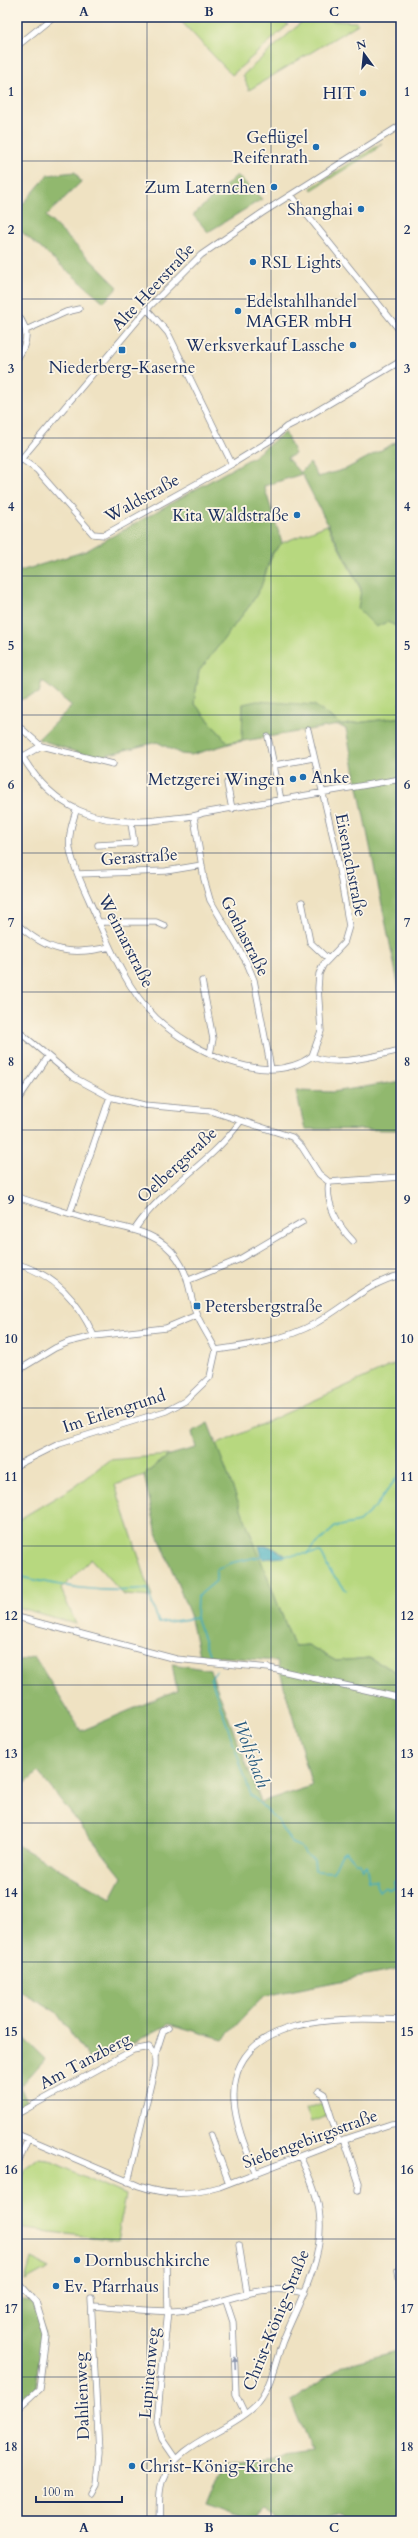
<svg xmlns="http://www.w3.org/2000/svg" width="418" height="2538" font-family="Cardo,serif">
	<rect width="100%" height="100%" fill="#fcf5e5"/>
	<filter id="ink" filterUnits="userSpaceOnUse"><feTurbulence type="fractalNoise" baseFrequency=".025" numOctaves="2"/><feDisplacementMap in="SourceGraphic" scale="8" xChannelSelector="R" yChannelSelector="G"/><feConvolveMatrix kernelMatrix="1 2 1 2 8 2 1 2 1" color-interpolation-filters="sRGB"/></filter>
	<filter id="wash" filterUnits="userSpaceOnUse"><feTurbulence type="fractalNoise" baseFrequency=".012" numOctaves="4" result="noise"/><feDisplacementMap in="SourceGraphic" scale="16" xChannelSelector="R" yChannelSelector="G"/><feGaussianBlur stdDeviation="0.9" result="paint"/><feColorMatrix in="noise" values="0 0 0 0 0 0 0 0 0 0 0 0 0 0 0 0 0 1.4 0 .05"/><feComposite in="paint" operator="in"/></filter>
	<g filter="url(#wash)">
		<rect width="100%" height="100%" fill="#efe2c2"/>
		<path fill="#b7d87f" stroke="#69846e" d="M177,17H281L288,25L232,75Z
			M305,19L356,22L358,24L249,90L243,75Z
			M382,143L374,151L312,190L311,188Z
			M327,525L361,590L359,609L401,628V717L342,725L314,705L243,704V740L228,743L194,703L199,671L251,604L261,586L273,553L282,543Z
			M401,1361V1674L369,1658L336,1661L308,1645L294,1646L216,1445Z
			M169,1455L144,1475L115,1485L152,1597L124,1595L91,1559L61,1589L76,1624L17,1607L18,1520L75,1486L109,1460Z
			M322,2103L327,2116L311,2122L306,2109Z
			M37,2159L48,2160L126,2195L117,2240L17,2228L24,2208L17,2205L25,2168Z
			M31,2259L49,2268L25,2281Z"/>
		<path fill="#91b86e" stroke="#567466" d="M75,172L81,182L46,216L118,287L104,302L17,228V211L48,175Z
			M237,175L262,199L208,232L193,215Z
			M285,432L295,454L287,458L300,473L310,463L318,477L346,469L398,441L401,445V628L387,622L376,627L358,609L361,589L302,474L264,486L282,543L272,553L261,587L251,604L199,671L194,703L228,743L242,740L243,704L257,701L314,705L342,725L401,717V998L346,729L338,725L232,743L191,755L181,754L157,742L94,758L38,739L72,706L42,681L39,693L17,701V572L86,551L253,457Z
			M401,1081V1130L305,1129L296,1091L333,1092Z
			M208,1423L294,1646L308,1645L336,1661L369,1658L401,1674V1969L264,1996L223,2039L169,2024L93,2064L56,2012L17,1990V1845L111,1898L122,1877L38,1772L17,1791V1662L34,1656L81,1731L177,1690L172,1664L210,1670L261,1802L312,1786L277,1661L199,1655L190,1615L156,1530L144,1475L169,1455L196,1448L192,1432Z
			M17,2032L45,2059L20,2087L29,2104L17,2111Z
			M19,2296L24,2300L31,2301L40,2317L44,2331L36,2389L17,2406V2297Z
			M401,2350V2521H347L341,2515L322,2521H275L262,2507L255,2521C238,2521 223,2512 206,2507L224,2462L311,2450L291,2401L344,2365Z"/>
		<path fill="#41adbf" stroke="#2e6e8e" d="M259,1546H269L284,1554L283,1557L263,1559Z"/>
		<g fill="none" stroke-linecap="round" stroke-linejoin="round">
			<path stroke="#41adbf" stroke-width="1.5" d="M306,1554L335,1527L359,1522L375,1507L401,1472
				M282,1556L321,1552L329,1570L346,1590
				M17,1576C59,1586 104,1594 147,1589L159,1623L196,1618L209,1654
				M196,1618L197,1597L216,1581V1570L230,1563L262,1556
				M216,1671L211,1678L251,1795L279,1822C281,1831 290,1833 291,1843L301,1847L305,1854L314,1860L315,1871L333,1872L342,1853L346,1851L356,1863H360L362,1869L366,1865L369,1880H376V1885L379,1891L385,1886L389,1889L395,1888L394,1881L401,1883"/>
		</g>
	</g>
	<g filter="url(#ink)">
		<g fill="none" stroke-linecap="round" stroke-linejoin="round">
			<defs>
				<path id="minor" d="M17,46L53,17
					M291,195L401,332
					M147,309L168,333L232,464
					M17,314C30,330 28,343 17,359
					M26,330L66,312L79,309
					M17,456L37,470L93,534L104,535L232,464L271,440L286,427L310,415L401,361
					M17,464L148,308L201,255L262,213L401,125
					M22,729L41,746
					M268,737L281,800
					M17,747C50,810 99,829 167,819C179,817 192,818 203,813L401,779
					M22,757L41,746L113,764
					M275,765L313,758
					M227,783L232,809
					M76,811C72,823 68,836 70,849C73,867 82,884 89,900C107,940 124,987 156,1018C191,1051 268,1089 312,1056L321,1031L318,988L319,974L323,965L344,943L349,926L335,846L308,730
					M194,817L204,879L210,900L247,963L254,980L271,1069
					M98,845L134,843L131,823
					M78,874L166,871L202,865
					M302,902L310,942L328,959
					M99,922H156L165,926
					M17,924C48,952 70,956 110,947
					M202,981L213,1039L210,1054
					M17,1030L73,1077L110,1097L144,1105L211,1111L292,1137L302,1147L319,1174L329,1182L401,1177
					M312,1056C334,1068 378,1055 401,1050
					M17,1101L47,1057
					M329,1182C325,1203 338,1226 353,1241
					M17,1197C43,1205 69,1214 96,1221C126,1229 158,1230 177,1258C190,1276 189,1296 197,1315C202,1327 210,1338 216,1350
					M70,1213L110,1097
					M135,1229C163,1187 211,1163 240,1122
					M17,1264C56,1275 78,1301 94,1336
					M189,1280L238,1260L302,1222
					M216,1350C251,1345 285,1340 316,1323C346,1306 367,1283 401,1275
					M17,1371L55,1348L69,1342L94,1336L166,1328L197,1315
					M17,1465L59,1444L166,1411L185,1401L210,1377L216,1350
					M17,1617L176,1659L269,1668L401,1698
					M155,2056L163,2031L168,2028
					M319,2091L324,2094L339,2141
					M17,2114L133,2050L149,2047L155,2056V2066L128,2182
					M17,2134L139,2186C168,2196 191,2195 219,2187L339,2141L391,2124L401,2123
					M211,2135L229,2183
					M344,2139L359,2183L358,2191
					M17,2165L28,2139
					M256,2174C247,2151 236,2127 234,2101C229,2014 341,2017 401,2020
					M239,2245L247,2293
					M167,2262L168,2310L157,2422L162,2439L175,2458
					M398,2270L401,2293
					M17,2281L36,2302L46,2335L39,2389L17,2409
					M226,2301L233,2322L236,2395L245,2414
					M92,2306C118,2307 161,2314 185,2310C227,2303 261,2281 304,2293
					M91,2493L96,2484L99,2453L91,2298
					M159,2521C160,2508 158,2494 162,2482C176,2441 226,2434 254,2407C270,2392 275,2363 282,2343C299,2300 326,2259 319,2210C317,2192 307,2173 300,2156"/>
			</defs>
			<use href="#minor" stroke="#858890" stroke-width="7"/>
			<use href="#minor" stroke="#fff" stroke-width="5.5"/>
		</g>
		<defs><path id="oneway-solid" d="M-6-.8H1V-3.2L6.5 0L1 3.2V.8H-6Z"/></defs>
		<use fill="#8d97ae" href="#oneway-solid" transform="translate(235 2363) rotate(-93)"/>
	</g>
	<path fill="none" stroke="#1b2f5e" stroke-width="1" stroke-opacity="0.55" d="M147,17V2521M271,17V2521M17,161H401M17,299H401M17,438H401M17,576H401M17,715H401M17,853H401M17,992H401M17,1130H401M17,1269H401M17,1408H401M17,1546H401M17,1685H401M17,1823H401M17,1962H401M17,2100H401M17,2239H401M17,2377H401"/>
	<g fill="#1f6fb2" stroke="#fcf5e5" stroke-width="1.5">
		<circle cx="363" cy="93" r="4"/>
		<circle cx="316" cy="147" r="4"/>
		<circle cx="274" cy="187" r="4"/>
		<circle cx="361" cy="209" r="4"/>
		<circle cx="253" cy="262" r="4"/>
		<circle cx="238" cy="311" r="4"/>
		<circle cx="353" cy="345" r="4"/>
		<rect x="118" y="346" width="8" height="8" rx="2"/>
		<circle cx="297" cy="515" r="4"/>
		<circle cx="303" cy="777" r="4"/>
		<circle cx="293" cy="779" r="4"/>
		<rect x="193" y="1302" width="8" height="8" rx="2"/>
		<circle cx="77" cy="2260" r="4"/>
		<circle cx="56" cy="2286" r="4"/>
		<circle cx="132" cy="2466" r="4"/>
	</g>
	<g text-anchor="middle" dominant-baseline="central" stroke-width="3.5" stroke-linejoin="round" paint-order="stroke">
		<g font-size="17" fill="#1b2f5e" stroke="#fcf5e5" text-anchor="end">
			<text x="355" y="93">HIT</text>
			<text x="308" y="137">Geflügel<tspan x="308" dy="20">Reifenrath</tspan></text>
			<text x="266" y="187">Zum Laternchen</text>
			<text x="353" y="209">Shanghai</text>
			<text x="261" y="262" text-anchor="start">RSL Lights</text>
			<text x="246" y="301" text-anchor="start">Edelstahlhandel<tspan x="246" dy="20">MAGER mbH</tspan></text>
			<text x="345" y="345">Werksverkauf Lassche</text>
			<text x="122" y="367" text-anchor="middle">Niederberg-Kaserne</text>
			<text x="289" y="515">Kita Waldstraße</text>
			<text x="311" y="777" text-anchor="start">Anke</text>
			<text x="285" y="779">Metzgerei Wingen</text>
			<text x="205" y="1306" text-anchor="start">Petersbergstraße</text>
			<text x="85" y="2260" text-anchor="start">Dornbuschkirche</text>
			<text x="64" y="2286" text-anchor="start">Ev. Pfarrhaus</text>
			<text x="140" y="2466" text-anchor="start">Christ-König-Kirche</text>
		</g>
		<g font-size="17" fill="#1b2f5e" stroke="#fcf5e5">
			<text transform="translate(153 287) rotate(-47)">Alte Heerstraße</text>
			<text transform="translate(142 498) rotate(-29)">Waldstraße</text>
			<text transform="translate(139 857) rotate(-4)">Gerastraße</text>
			<text transform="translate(351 865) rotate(79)">Eisenachstraße</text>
			<text transform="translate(245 936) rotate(63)">Gothastraße</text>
			<text transform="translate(126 941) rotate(63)">Weimarstraße</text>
			<text transform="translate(177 1165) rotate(-43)">Oelbergstraße</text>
			<text transform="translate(114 1411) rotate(-18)">Im Erlengrund</text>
			<text transform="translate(85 2061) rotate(-28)">Am Tanzberg</text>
			<text transform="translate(310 2139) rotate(-20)">Siebengebirgsstraße</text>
			<text transform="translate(276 2320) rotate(-68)">Christ-König-Straße</text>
			<text transform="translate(149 2373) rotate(-85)">Lupinenweg</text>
			<text transform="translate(82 2396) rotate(-92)">Dahlienweg</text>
		</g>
		<g font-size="18" font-style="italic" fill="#285b80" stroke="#fcf5e5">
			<text transform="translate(251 1754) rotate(69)">Wolfsbach</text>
		</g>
	</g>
	<rect width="418" height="2538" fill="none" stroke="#fcf5e5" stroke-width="44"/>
	<g transform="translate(364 54) rotate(345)" stroke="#fcf5e5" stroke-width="3" paint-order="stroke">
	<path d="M0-3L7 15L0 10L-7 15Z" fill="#1b2f5e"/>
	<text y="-6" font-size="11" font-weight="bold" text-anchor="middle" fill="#1b2f5e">N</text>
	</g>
	<path d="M36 2496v6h86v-6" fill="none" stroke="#1b2f5e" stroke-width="2"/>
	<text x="42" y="2496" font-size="12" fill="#1b2f5e" stroke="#fcf5e5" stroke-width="3" paint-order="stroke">100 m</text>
	<rect x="22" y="22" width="374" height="2494" fill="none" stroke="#1b2f5e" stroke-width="1.5"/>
	<g font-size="13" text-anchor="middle" font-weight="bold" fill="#1b2f5e">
		<text x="84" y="16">A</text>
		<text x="209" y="16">B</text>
		<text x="334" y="16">C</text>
		<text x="11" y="96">1</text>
		<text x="407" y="96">1</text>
		<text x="11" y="234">2</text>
		<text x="407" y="234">2</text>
		<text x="11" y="373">3</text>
		<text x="407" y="373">3</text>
		<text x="11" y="511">4</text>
		<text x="407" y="511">4</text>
		<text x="11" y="650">5</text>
		<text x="407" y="650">5</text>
		<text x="11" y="789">6</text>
		<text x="407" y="789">6</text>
		<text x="11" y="927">7</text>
		<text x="407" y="927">7</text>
		<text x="11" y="1066">8</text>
		<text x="407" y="1066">8</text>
		<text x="11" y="1204">9</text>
		<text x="407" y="1204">9</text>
		<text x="11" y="1343">10</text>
		<text x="407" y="1343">10</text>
		<text x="11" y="1481">11</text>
		<text x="407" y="1481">11</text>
		<text x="11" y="1620">12</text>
		<text x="407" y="1620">12</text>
		<text x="11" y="1758">13</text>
		<text x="407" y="1758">13</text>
		<text x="11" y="1897">14</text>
		<text x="407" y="1897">14</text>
		<text x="11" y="2036">15</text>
		<text x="407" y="2036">15</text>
		<text x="11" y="2174">16</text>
		<text x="407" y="2174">16</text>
		<text x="11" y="2313">17</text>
		<text x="407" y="2313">17</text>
		<text x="11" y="2451">18</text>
		<text x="407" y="2451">18</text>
		<text x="84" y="2532">A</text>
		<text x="209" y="2532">B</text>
		<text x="334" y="2532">C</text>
	</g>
</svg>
